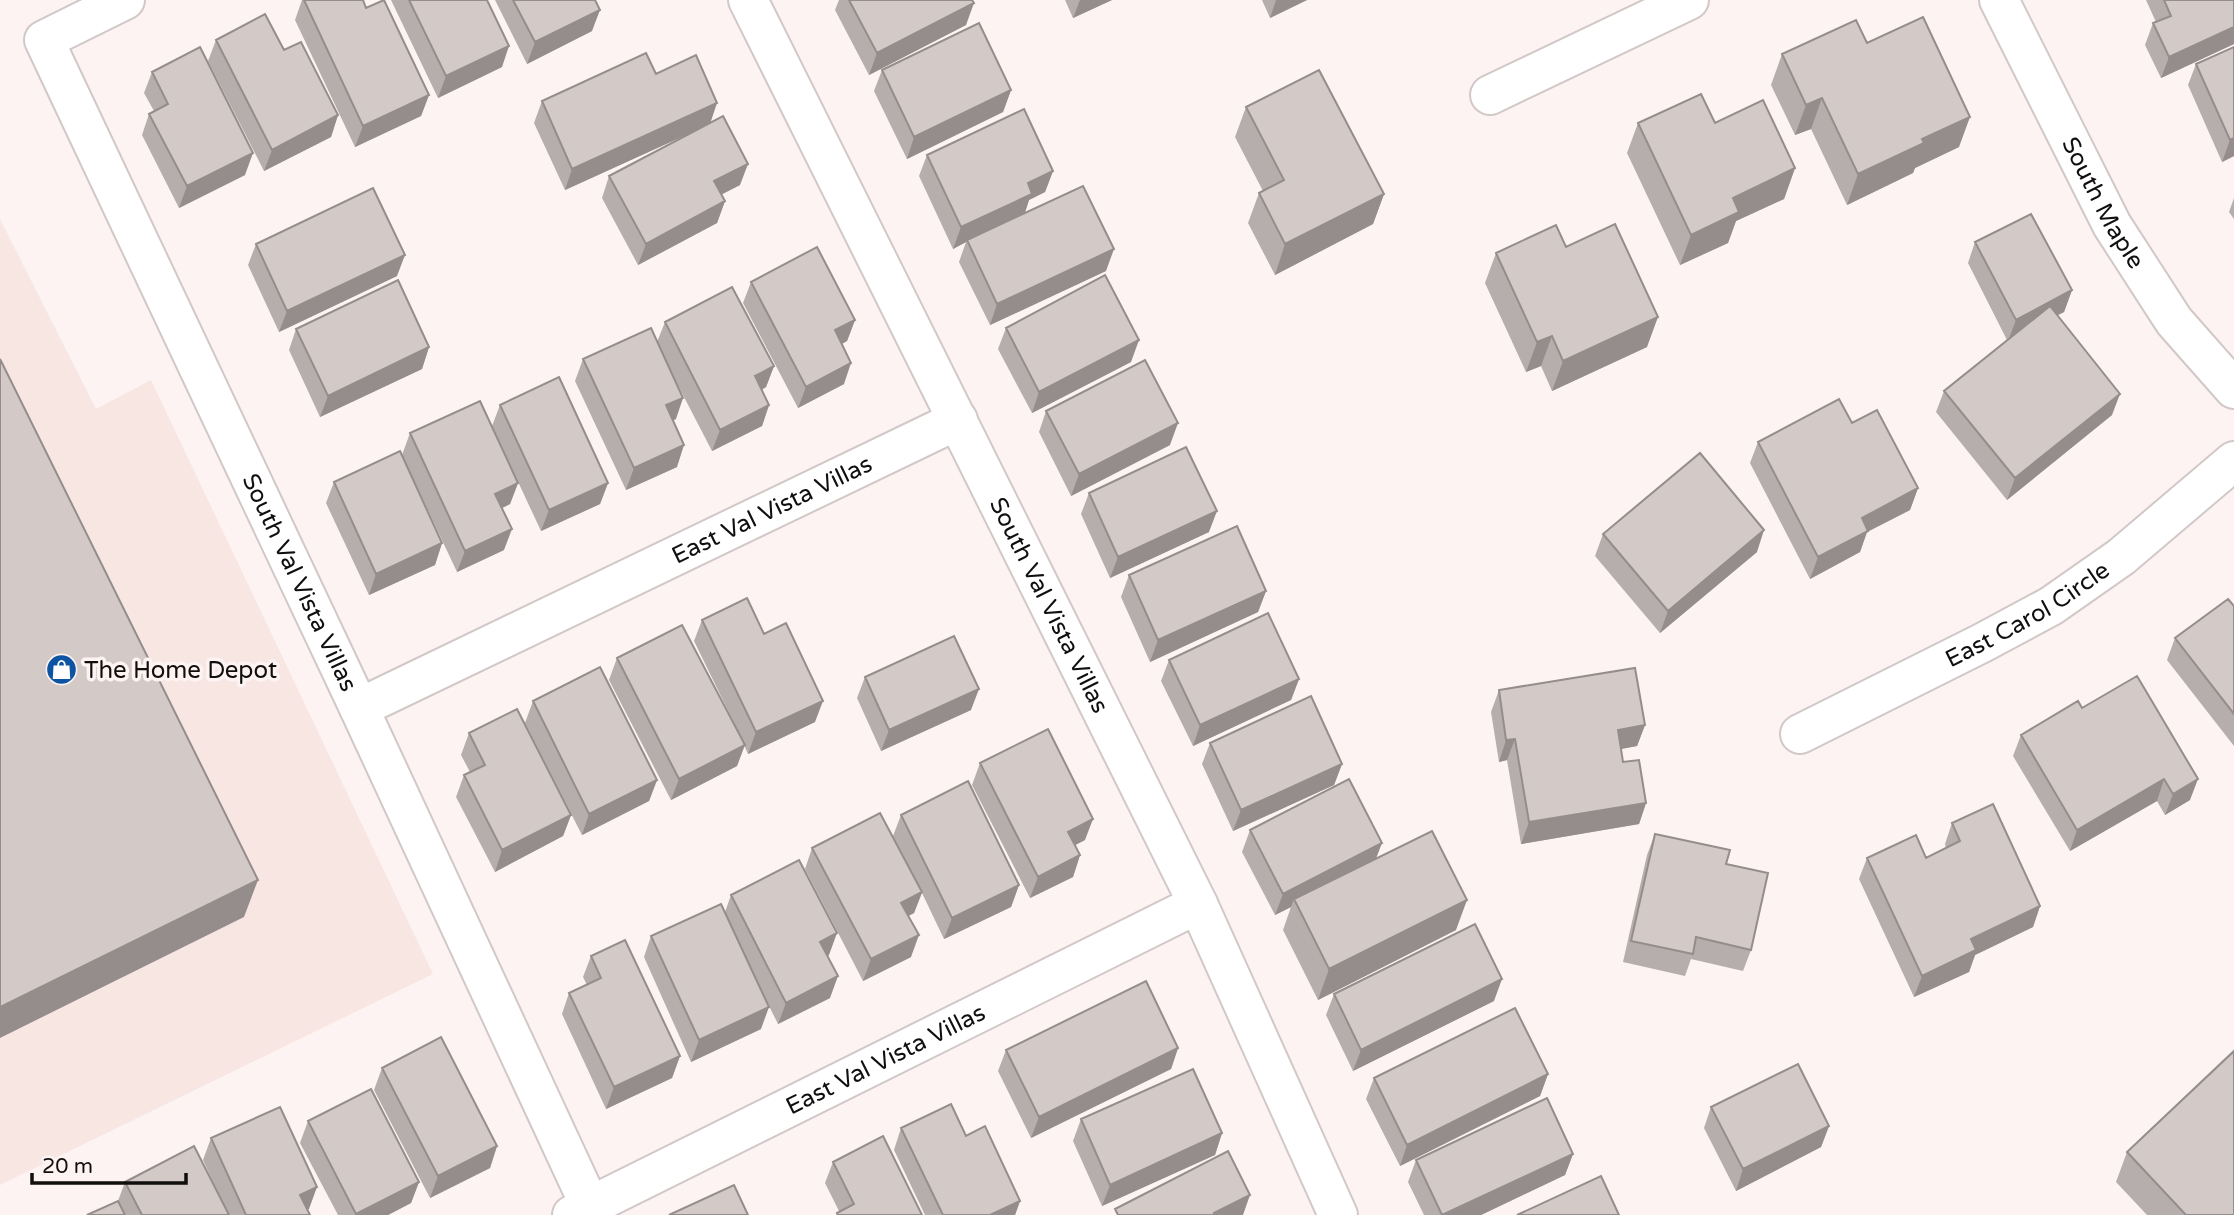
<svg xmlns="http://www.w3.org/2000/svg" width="2234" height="1215" font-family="'Varela Round',sans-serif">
	<rect width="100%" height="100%" fill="#fcf3f2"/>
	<path fill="#f8e6e3" d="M0,219L96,409L151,380L433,974L0,1185Z"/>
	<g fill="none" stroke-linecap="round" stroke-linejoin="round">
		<defs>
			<g id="minor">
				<path id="s1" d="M125,0L44,40L359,708L590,1206"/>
				<path id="s2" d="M748,0L1198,904L1338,1215"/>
				<path id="s3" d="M1999,0L2112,225L2174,321L2234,389"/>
				<path d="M1490,95L1689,0"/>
				<path id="s4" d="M359,708L958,420"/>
				<path id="s5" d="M1800,734L1982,643L2051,606L2121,557L2234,461"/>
				<path id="s6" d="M572,1215L1198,904"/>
			</g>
		</defs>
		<use href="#minor" stroke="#d1c8c7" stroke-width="42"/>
		<use href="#minor" stroke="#fff" stroke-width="38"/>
	</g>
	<path fill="#b5aeac" d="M302,0H363L366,8L429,95L421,116L355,147L295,20Z
		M391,0H487L502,67L438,98Z
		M495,0H595L592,31L527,64Z
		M839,0H972L966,25L869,75L835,10Z
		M1065,0H1112L1073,18Z
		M1262,0H1307L1270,18Z
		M2146,0H2234V44L2161,78L2145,45L2153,23L2156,22Z
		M216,40L284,50L338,115L331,137L264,171L208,61Z
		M1867,43L1959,147L1915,168L1913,173L1847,205L1811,129L1795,135L1771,85L1782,54Z
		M2234,47V156L2222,162L2188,85L2196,64Z
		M882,70L1011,90L1003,112L907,159L874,91Z
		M152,72L245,175L179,208L142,135L149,114L154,111L144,93Z
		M656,74L710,123L740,185L721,195L725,201L717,223L638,265L602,198L609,176L697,130L565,190L534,123L542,101Z
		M1246,107L1384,194L1373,224L1275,275L1248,223L1259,193L1263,191L1235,137Z
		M1638,123H1715L1795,168L1784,199L1736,221L1728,243L1680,265L1627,153Z
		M927,155L1053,171L1045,192L1029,200L1025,213L1106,271L990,325L959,262L966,242L953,249L919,176Z
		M2234,198V219L2229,212Z
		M1975,242L2072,290L2064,312L2057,315L2112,415L2007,500L1936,412L1944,391L2007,340L1968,263Z
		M256,244L397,276L279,332L248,265Z
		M1566,247L1647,347L1552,391L1541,366L1526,372L1485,283L1496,253Z
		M751,282L855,320L847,341L842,344L844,384L798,408L743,303Z
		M665,322L774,366L766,387L762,390L769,405L762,426L712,451L670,370L676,419L673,420L677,467L626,490L575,381L583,359L657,342Z
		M1006,328L1131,362L1032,413L998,349Z
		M296,329L429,347L422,369L320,417L289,350Z
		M500,405L608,483L600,504L541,531L492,426Z
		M1046,411L1170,445L1071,496L1039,432Z
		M1852,423L1918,488L1910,510L1867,532L1860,552L1810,579L1750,463L1758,442Z
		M410,433L518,483L510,504L502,508L504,550L457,572L402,455Z
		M334,482L442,543L435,565L369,595L326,503Z
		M1089,493L1209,532L1110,578L1081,514Z
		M1603,534L1757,552L1660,633L1595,556Z
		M1129,575L1266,591L1258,612L1150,662L1121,597Z
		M2234,606V746L2167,660L2175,638Z
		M702,620L764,634L815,722L748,754L744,745L737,766L671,800L609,680L617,658L736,727L694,641Z
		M1169,660L1299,679L1291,700L1193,746L1161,681Z
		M865,677L971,710L881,751L857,698Z
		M1499,690L1645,725L1637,746L1621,749L1623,762L1646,803L1639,824L1521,844L1507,760L1499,762L1491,712Z
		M533,701L657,780L649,801L582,835L525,723Z
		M2082,708L2190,800L2165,815L2157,801L2070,851L2013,756L2021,735Z
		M469,733L571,815L563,836L495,872L456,797L464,775L470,772L461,755Z
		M1210,743L1342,764L1334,785L1233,831L1202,764Z
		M980,763L1085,840L1075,845L1080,855L1073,877L1030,898L972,785Z
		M901,815L1019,885L1011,907L944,939L922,893L914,913L908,916L911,957L863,981L805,869L812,848L904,857L893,836Z
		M1952,823L2040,906L2033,927L1975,955L1969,972L1914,997L1859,879L1867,858H1926L1946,848L1945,844Z
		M1250,830L1376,859L1456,930L1318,1000L1283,930L1291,907L1275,915L1242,852Z
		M1655,834L1726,864L1751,950L1743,971L1691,959L1685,976L1623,962L1647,855Z
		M731,895L829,955L827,956L830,998L778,1024L759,986L761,1029L691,1062L644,957L651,936L725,912Z
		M591,956L680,1056L672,1078L606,1109L562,1014L569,993L587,985L583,977Z
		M1334,994L1494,1001L1353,1071L1326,1015Z
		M1178,1048L1171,1069L1031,1138L998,1071L1006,1050Z
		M382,1068L497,1146L490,1168L430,1198L374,1090Z
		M1548,1074L1540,1096L1400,1166L1366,1099L1374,1078Z
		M1711,1107L1829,1126L1821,1147L1736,1191L1704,1128Z
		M1081,1119L1222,1133L1215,1155L1102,1206L1073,1141Z
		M308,1121L419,1182L411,1203L388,1215H338L300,1143Z
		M901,1128L966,1136L1020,1201L1015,1215H925L894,1150Z
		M211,1138L309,1209H307L310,1215H87L118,1201L125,1182L225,1208L203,1160Z
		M2127,1152L2234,1215H2147L2116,1182Z
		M1573,1154L1565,1175L1481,1215H1424L1408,1182L1416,1160Z
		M833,1162L922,1215H836L837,1213L839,1211L825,1183Z"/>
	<path fill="#948d8c" d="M1080,0H1112L1073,18Z
		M1276,0H1307L1270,18Z
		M974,3L966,25L869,75L877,53Z
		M600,10L592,31L527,64L535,42Z
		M2234,27V44L2161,78L2169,57Z
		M509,46L502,67L438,98L446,76Z
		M1011,90L1003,112L907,159L914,137Z
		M429,95L421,116L355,147L363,126Z
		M1822,98L1811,129L1795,135L1806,105Z
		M717,103L710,124L565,190L572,169Z
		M338,115L331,137L264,171L272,150Z
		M1970,117L1959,147L1915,168L1913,173L1847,205L1858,174L1922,139Z
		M2234,138V156L2222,162L2230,140Z
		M253,153L245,175L179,208L187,186Z
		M748,164L740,185L706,202L714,181Z
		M1795,168L1784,199L1736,221L1728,243L1680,265L1691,235L1733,198Z
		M1053,171L1045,192L1029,200L1024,215L967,240L966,242L953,249L961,227L1028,183Z
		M1384,194L1373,224L1275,275L1285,244Z
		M725,201L717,223L638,265L646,244Z
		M1114,249L1106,271L990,325L997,304Z
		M405,255L397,276L279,332L287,311Z
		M2072,290L2064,312L2008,341L2016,320Z
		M1658,317L1647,347L1552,391L1563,361Z
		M855,320L847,341L827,352L835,330Z
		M1552,336L1541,366L1526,372L1537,342Z
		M1139,340L1131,362L1032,413L1039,392Z
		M429,347L422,369L320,417L328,396Z
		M851,363L844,384L798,408L806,387Z
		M774,366L766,387L747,397L755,376Z
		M2120,394L2112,415L2007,500L2015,478Z
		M683,398L676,419L658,427L666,405Z
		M769,405L762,426L712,451L720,430Z
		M1178,423L1170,445L1071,496L1079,474Z
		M684,445L677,467L626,490L634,468Z
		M518,483L510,504L488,515L495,494Z
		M608,483L600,504L541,531L549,510Z
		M1918,488L1910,510L1867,532L1860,552L1810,579L1818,557L1862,518Z
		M1217,511L1209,532L1110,578L1118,557Z
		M512,529L504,550L457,572L465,551Z
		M1764,530L1757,552L1660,633L1668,611Z
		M442,543L435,565L369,595L376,574Z
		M1266,591L1258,612L1150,662L1158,640Z
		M1299,679L1291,700L1193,746L1200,725Z
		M979,689L971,710L881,751L889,730Z
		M823,701L815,722L748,754L756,732Z
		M1645,725L1637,746L1610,751L1618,730Z
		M1515,739L1507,760L1499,762L1506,740Z
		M745,745L737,766L671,800L679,779Z
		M1342,764L1334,785L1233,831L1241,810Z
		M2164,779L2157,801L2070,851L2077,830Z
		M2198,779L2190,800L2165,815L2173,794Z
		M657,780L649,801L582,835L589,814Z
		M1646,803L1639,824L1521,844L1529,822Z
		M571,815L563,836L495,872L502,850Z
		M1093,819L1085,840L1060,853L1068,832Z
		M1382,843L1374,864L1294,899L1291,907L1275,915L1283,894Z
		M1080,855L1073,877L1030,898L1038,877Z
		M258,880L244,917L0,1038V1007Z
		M1019,885L1011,907L944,939L952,918Z
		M922,892L914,913L893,924L901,903Z
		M1467,900L1456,930L1318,1000L1329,969Z
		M2040,906L2033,927L1975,955L1969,972L1914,997L1922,976L1971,939Z
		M837,933L829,955L813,964L820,942Z
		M919,935L911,957L863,981L871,959Z
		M838,976L830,998L778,1024L786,1003Z
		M1502,979L1494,1001L1353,1071L1361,1050Z
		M769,1007L761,1029L691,1062L699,1040Z
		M1178,1048L1171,1069L1031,1138L1039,1117Z
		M680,1056L672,1078L606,1109L614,1087Z
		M1548,1074L1540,1096L1400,1166L1407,1145Z
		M1829,1126L1821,1147L1736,1191L1743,1169Z
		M1222,1133L1215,1155L1102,1206L1110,1185Z
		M497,1146L490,1168L430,1198L438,1176Z
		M1573,1154L1565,1175L1481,1215H1444Z
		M419,1182L411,1203L388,1215H356Z
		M317,1187L309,1209L296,1215L300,1195Z
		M1250,1195L1243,1215H1213L1214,1213Z
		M1020,1201L1015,1215H990Z"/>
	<path fill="#d3cac8" stroke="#948d8c" stroke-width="2" d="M304,0H363L366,8L384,0L429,95L363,126Z
		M409,0H487L509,46L446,76Z
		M513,0H595L600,10L535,42Z
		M849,0H972L974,3L877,53Z
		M2164,0H2234V27L2169,57L2153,23L2171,16Z
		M265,14L284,50L301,42L338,115L272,150L216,40Z
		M1923,17L1970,117L1922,139L1924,143L1858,174L1822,98L1806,105L1782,54L1856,20L1867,43Z
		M979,23L1011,90L914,137L882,70Z
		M200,47L253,153L187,186L149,114L168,104L152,72Z
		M2234,47V138L2230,140L2196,64Z
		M646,53L656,74L696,55L717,103L572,169L542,101Z
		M1319,70L1384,194L1285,244L1259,193L1284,180L1246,107Z
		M1701,94L1715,123L1763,100L1795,168L1733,198L1739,212L1691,235L1638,123Z
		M1024,109L1053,171L1028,183L1032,194L961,227L927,155Z
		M723,116L748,164L714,181L725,201L646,244L609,176Z
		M1083,186L1114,249L997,304L967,240Z
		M373,188L405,255L287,311L256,244Z
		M2031,214L2072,290L2016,320L1975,242Z
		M1615,224L1658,317L1563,361L1552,336L1537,342L1496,253L1556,225L1566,247Z
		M817,247L855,320L835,330L851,363L806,387L751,282Z
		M1105,275L1139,340L1039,392L1006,328Z
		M398,280L429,347L328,396L296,329Z
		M732,287L774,366L755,376L769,405L720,430L665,322Z
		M2050,306L2120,394L2015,478L1944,391Z
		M651,328L683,398L666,405L684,445L634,468L583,359Z
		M0,359L258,880L0,1007Z
		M1145,360L1178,423L1079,474L1046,411Z
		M559,377L608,483L549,510L500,405Z
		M1839,399L1852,423L1877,410L1918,488L1862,518L1868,531L1818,557L1758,442Z
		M480,401L518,483L495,494L512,529L465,551L410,433Z
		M1186,447L1217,511L1118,557L1089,493Z
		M400,451L442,543L376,574L334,482Z
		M1700,453L1764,530L1668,611L1603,534Z
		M1237,526L1266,591L1158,640L1129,575Z
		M747,598L764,634L786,623L823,701L756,732L702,620Z
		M2228,599L2234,606V714L2175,638Z
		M1268,613L1299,679L1200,725L1169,660Z
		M682,625L745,745L679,779L617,658Z
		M954,636L979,689L889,730L865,677Z
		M600,667L657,780L589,814L533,701Z
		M1635,668L1645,725L1618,730L1623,762L1639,760L1646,803L1529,822L1515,739L1506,740L1499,690Z
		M2137,676L2198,779L2173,794L2164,779L2077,830L2021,735L2078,701L2082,708Z
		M1311,696L1342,764L1241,810L1210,743Z
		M517,709L571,815L502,850L464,775L485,765L469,733Z
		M1048,729L1093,819L1068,832L1080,855L1038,877L980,763Z
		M1349,779L1382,843L1283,894L1250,830Z
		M968,781L1019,885L952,918L901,815Z
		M1993,804L2040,906L1971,939L1976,950L1922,976L1867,858L1916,835L1926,858L1960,841L1952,823Z
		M880,813L922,892L901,903L919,935L871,959L812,848Z
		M1432,831L1467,900L1329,969L1294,899Z
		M1655,834L1730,850L1726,864L1768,873L1751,950L1696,937L1693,954L1631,941Z
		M799,860L837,933L820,942L838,976L786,1003L731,895Z
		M721,904L769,1007L699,1040L651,936Z
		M1475,924L1502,979L1361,1050L1334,994Z
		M625,940L680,1056L614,1087L569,993L601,978L591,956Z
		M1146,981L1178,1048L1039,1117L1006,1050Z
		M1515,1008L1548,1074L1407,1145L1374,1078Z
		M441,1037L497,1146L438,1176L382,1068Z
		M2234,1051V1215H2186L2127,1152Z
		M1798,1064L1829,1126L1743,1169L1711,1107Z
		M1193,1069L1222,1133L1110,1185L1081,1119Z
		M371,1089L419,1182L356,1214L308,1121Z
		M1547,1098L1573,1154L1442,1215L1416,1160Z
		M951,1104L966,1136L985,1126L1020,1201L990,1215H943L901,1128Z
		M280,1107L317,1187L300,1195L310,1215H246L211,1138Z
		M883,1136L922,1215H838L837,1213L854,1204L833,1162Z
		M194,1146L229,1215H142L125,1182Z
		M1228,1151L1250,1195L1214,1213L1215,1215H1118L1115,1209Z
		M1601,1176L1619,1215H1517Z
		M734,1185L748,1215H669Z
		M118,1201L125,1215H87Z"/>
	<defs>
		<symbol id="shop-disc" viewBox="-11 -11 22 22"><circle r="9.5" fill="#0d54a3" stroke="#fcf3f2"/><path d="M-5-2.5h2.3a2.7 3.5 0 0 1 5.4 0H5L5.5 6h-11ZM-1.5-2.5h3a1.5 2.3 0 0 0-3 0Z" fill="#fff"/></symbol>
	</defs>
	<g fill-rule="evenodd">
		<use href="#shop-disc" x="44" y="652" width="35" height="35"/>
	</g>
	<g text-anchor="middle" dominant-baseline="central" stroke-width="7" stroke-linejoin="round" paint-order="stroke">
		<g font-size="24" fill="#110e0e" stroke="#fcf3f2">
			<text stroke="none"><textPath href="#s3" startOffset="228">South Maple</textPath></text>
			<text stroke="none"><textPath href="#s4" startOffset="458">East Val Vista Villas</textPath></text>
			<text stroke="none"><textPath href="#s1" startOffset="690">South Val Vista Villas</textPath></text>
			<text stroke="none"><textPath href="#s2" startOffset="676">South Val Vista Villas</textPath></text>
			<text stroke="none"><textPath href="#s5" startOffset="257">East Carol Circle</textPath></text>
			<text stroke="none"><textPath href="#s6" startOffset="350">East Val Vista Villas</textPath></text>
		</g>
		<g font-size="24" fill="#110e0e" stroke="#fcf3f2" text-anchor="start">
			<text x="84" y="670">The Home Depot</text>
		</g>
	</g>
	<path d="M32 1173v10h154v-10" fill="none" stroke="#110e0e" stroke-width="3.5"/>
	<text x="42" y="1173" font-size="21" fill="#110e0e" stroke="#fcf3f2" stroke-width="5" paint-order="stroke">20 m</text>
</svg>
